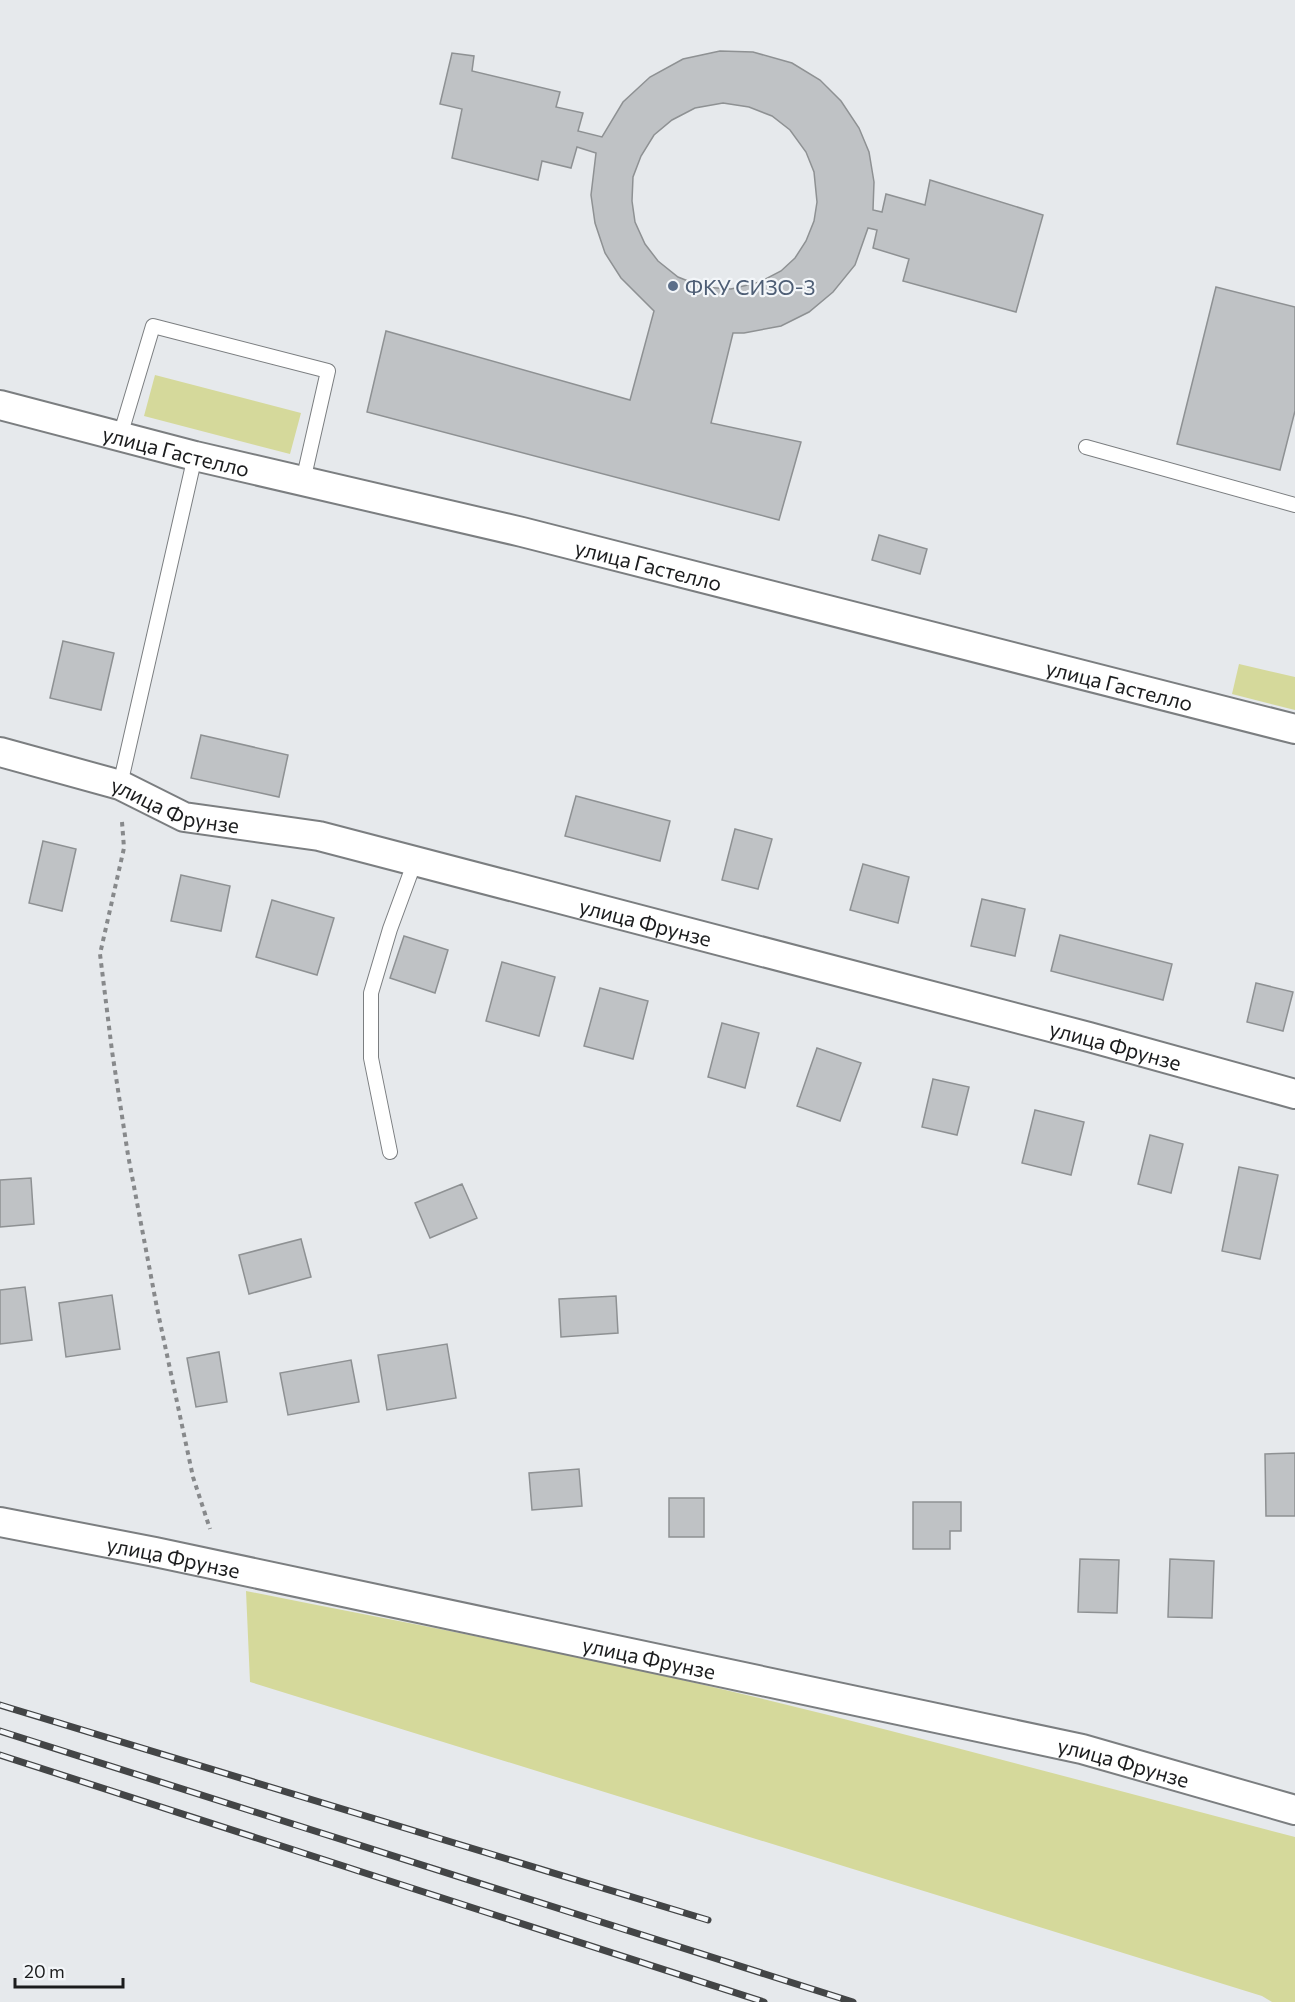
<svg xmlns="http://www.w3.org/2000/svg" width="1295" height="2002" font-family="Commissioner,sans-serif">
	<rect width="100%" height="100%" fill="#e6e9ec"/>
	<path fill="#d5d99b" d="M155,375L301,413L290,454L144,416Z
		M1239,664L1295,677V710L1232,694Z
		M246,1591C416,1625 587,1656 755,1697C936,1741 1115,1790 1295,1837V2002H1272L1262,1996L250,1682Z"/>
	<path fill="#bfc2c5" stroke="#8e9193" stroke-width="1.5" fill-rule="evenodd" d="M720,51L753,52L792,63L820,80L841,101L859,128L869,152L874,182L873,210L882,212L886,194L925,205L930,180L1043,215L1016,312L903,281L909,259L873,248L877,230L868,228L855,265L833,292L809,312L781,326L744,333H733L711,423L801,442L779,520L367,412L386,331L630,400L654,311L621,278L605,253L595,223L591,195L596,153L577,147L571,168L542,161L538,180L452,158L462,109L440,104L452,53L474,56L472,71L560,92L556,107L583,113L578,131L602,137L623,102L650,77L683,59ZM723,103L749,107L772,116L790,130L806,152L814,172L817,202L814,221L806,241L795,258L781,271L760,282L731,289L703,287L678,277L658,261L645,244L635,222L632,201L633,177L641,156L654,135L672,120L695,108Z
		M1216,287L1295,307V411L1280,470L1177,444Z
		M879,535L927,549L920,574L872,560Z
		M63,641L114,653L101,710L50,698Z
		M201,735L288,755L279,797L191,778Z
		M576,796L670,821L660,861L565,836Z
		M735,829L772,839L758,889L722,880Z
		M43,841L76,849L62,911L29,903Z
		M863,864L909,877L898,923L850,910Z
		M181,875L230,886L221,931L171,921Z
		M982,899L1025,909L1015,956L971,946Z
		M272,900L334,918L317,975L256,957Z
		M1060,935L1172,964L1163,1000L1051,971Z
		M404,936L448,950L435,993L390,978Z
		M502,962L555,977L539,1036L486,1021Z
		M1256,983L1293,992L1283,1031L1247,1022Z
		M600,988L648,1001L633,1059L584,1046Z
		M722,1023L759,1033L745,1088L708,1077Z
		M817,1048L861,1063L840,1121L797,1106Z
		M933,1079L969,1087L957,1135L922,1127Z
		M1035,1110L1084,1122L1071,1175L1022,1163Z
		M1150,1135L1183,1144L1171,1193L1138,1184Z
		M1239,1167L1278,1175L1260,1259L1222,1251Z
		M31,1178L34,1224L0,1227V1180Z
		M462,1184L477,1218L430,1238L415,1203Z
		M301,1239L311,1277L249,1294L239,1255Z
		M25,1287L32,1340L0,1344V1290Z
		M112,1295L120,1349L66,1357L59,1303Z
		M616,1296L618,1333L561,1337L559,1299Z
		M447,1344L456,1398L387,1410L378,1355Z
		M219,1352L227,1402L196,1407L187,1358Z
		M351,1360L359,1402L288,1415L280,1373Z
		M1295,1453V1516H1266L1265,1454Z
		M579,1469L582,1506L532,1510L529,1473Z
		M669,1498H704V1537H669Z
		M913,1502H961V1531H950V1549H913Z
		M1080,1559L1119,1560L1117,1613L1078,1612Z
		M1170,1559L1214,1561L1212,1618L1168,1617Z"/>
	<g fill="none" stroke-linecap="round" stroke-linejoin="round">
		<defs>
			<path id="lane" d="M120,436L153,326L328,371L303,481
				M1086,447L1295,505
				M120,785L195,456
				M390,1152L371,1058V993L390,929L415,861"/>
			<g id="street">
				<path id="s1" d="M0,405L195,456L522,532L1295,729"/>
				<path id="s2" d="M0,752L120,785L184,817L319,836L1089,1037L1295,1094"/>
				<path id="s3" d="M0,1522L155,1552L1082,1749L1295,1810"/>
			</g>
		</defs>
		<use href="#lane" stroke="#7b7e80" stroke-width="16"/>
		<use href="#street" stroke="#7b7e80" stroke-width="32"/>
		<path stroke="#87898b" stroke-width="4" stroke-dasharray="4.5 4.5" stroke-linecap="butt" d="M122,822L124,848L100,954L112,1051L128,1155L157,1308L193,1477L210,1529"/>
		<use href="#lane" stroke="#fff" stroke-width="14"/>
		<use href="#street" stroke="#fff" stroke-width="28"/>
		<defs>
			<path id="rail" d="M0,1705L708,1920
				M0,1731L853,2002
				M0,1755L764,2002"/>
		</defs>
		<use href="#rail" stroke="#434546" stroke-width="7"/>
		<use href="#rail" stroke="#f3f6f9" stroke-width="4.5" stroke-dasharray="14" stroke-linecap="butt"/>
	</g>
	<circle fill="#5c6f8a" stroke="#f3f6f9" stroke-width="2" cx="673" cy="286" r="6"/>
	<g text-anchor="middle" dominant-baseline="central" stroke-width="4.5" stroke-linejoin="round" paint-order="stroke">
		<g font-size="21" fill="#4e5e75" stroke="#f3f6f9" text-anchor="start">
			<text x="685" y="286">ФКУ СИЗО-3</text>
		</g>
		<g font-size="21" fill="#1b1c1d" stroke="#f3f6f9">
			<text stroke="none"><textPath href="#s1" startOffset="182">улица Гастелло</textPath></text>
			<text stroke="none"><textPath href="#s1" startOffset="668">улица Гастелло</textPath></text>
			<text stroke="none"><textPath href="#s1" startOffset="1154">улица Гастелло</textPath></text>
			<text stroke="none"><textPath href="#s2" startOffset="184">улица Фрунзе</textPath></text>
			<text stroke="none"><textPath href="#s2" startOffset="670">улица Фрунзе</textPath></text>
			<text stroke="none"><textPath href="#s2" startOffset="1156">улица Фрунзе</textPath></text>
			<text stroke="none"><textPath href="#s3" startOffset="177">улица Фрунзе</textPath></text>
			<text stroke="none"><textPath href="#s3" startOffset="663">улица Фрунзе</textPath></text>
			<text stroke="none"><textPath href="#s3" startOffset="1149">улица Фрунзе</textPath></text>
		</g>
	</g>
	<path d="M15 1978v9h108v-9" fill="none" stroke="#1b1c1d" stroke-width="3"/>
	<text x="24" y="1978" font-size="18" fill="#1b1c1d" stroke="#f3f6f9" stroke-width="4.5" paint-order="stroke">20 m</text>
</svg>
